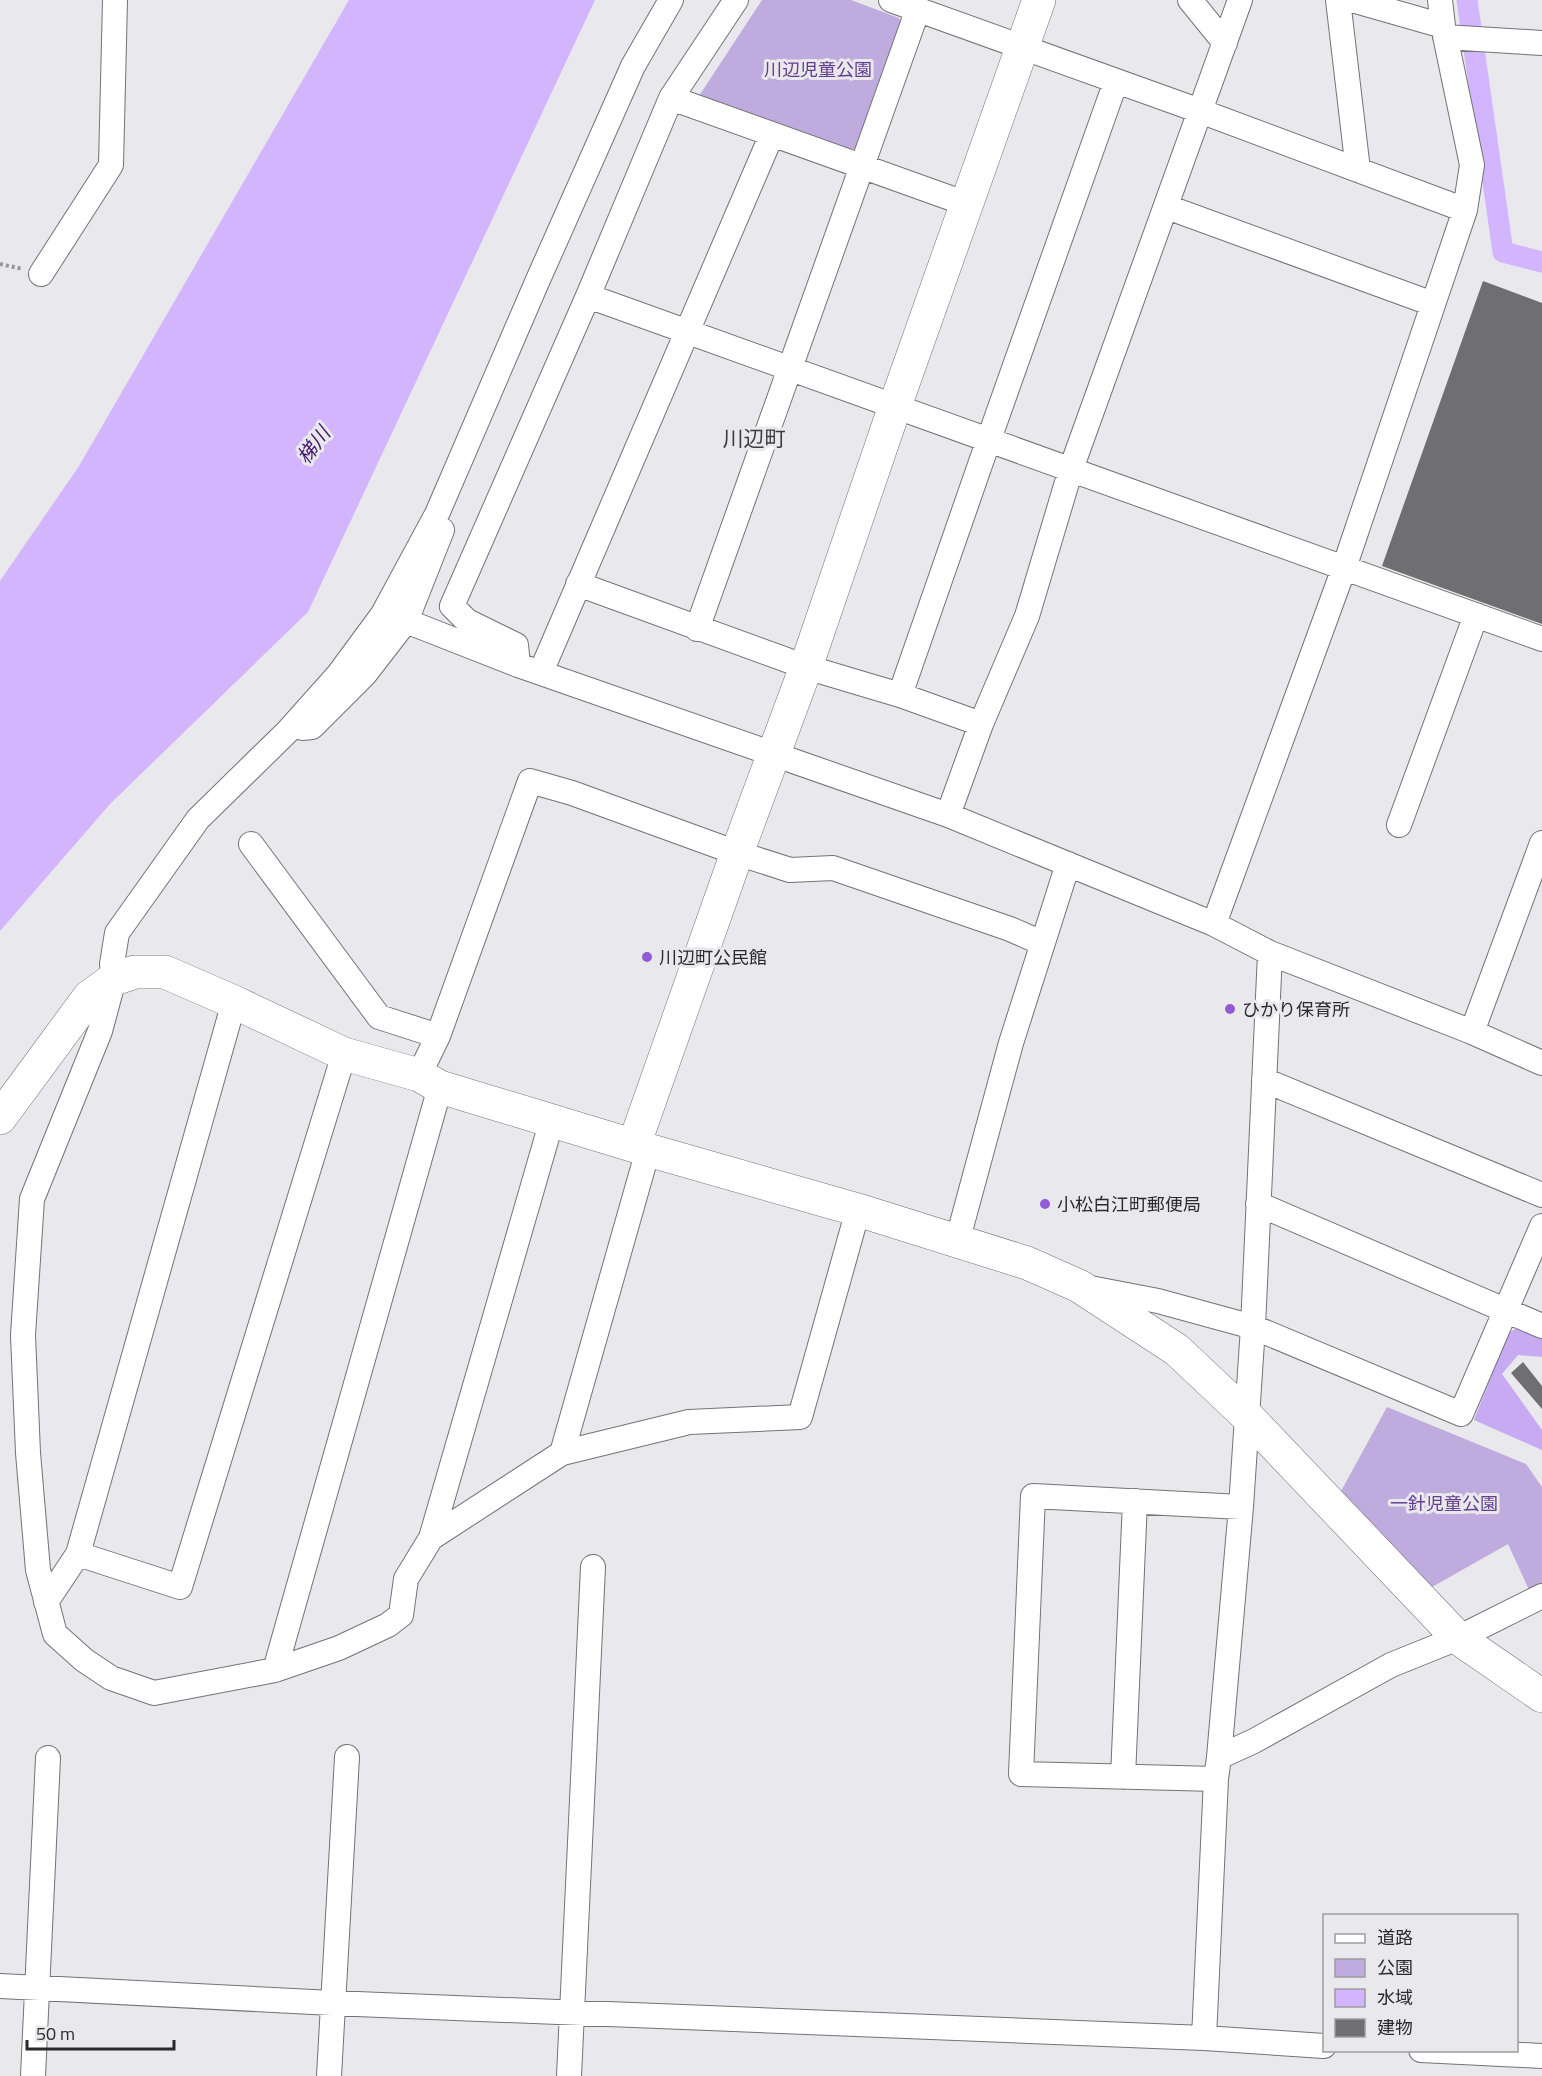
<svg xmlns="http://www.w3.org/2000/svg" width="1542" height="2076" font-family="'Titillium Web','Noto Sans JP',sans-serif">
	<rect width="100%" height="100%" fill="#e9e8ec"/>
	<path fill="#bfabdd" d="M762,0H851L899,18L904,29L862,148L841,150L697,99Z
		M1387,1407L1526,1464L1542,1487V1585L1530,1592L1508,1544L1432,1587L1340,1493Z"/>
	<path fill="#c7aaf2" d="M1523,1325L1542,1334V1357L1518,1355L1502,1374L1542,1430V1450L1474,1420L1508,1333Z"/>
	<path fill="#d2b5fc" d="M349,0H595L308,612L110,804L0,931V581L79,466Z"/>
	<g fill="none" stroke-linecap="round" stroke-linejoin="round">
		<path stroke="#d2b5fc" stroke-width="21" d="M1467,0L1503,252L1542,262"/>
	</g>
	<path fill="#6f6e71" d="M1483,281L1542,303V624L1382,566Z
		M1523,1362L1542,1386V1409L1511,1373Z"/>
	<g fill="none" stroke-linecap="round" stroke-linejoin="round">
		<defs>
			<path id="street" d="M671,0L633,66L537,282L437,514L383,614L338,675L288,731L198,819L117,933L112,964L114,979L100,1031L32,1199L23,1335L28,1453L38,1570L55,1634L84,1660L111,1678L154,1693L275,1670L339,1648L388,1625L401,1615L406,1579L431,1538L562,1453L689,1422L800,1417L858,1210
				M891,0L1200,111L1465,210
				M1190,0L1225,43
				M1338,0L1358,170
				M1352,0L1443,26
				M1445,37L1542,43
				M671,98L967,204
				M1167,207L1433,304
				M41,274L111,165L115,0
				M588,296L1542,639
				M578,584L806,667L900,695L981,724
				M406,621L518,665L948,815L1214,924L1270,953L1472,1032L1542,1063
				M697,629L918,9
				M518,665L516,645L467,621L452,606L588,296L671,98L736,0
				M541,672L772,134
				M900,695L989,439L1116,81
				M302,728L312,727L365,674L406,621L442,530
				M948,815L981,724L1027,616L1071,469L1240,0
				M1399,825L1476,615
				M251,844L379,1017L438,1036
				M1214,924L1344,568L1465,210L1472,165L1443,26L1440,0
				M1270,953L1253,1327L1241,1507L1219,1757L1216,1779L1204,2038L1324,2046
				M1472,1032L1542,843
				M419,1075L438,1036L530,781L572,793L737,853L790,870L833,868L1010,929L1042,943
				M1264,1080L1542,1195
				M1258,1204L1542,1326
				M957,1242L1011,1043L1068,864
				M1090,1288L1158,1301L1253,1327L1461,1414L1542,1226
				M562,1453L648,1150
				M431,1538L552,1120
				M78,1554L180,1587L344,1054
				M46,1602L78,1554L234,1002
				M275,1670L440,1087
				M1219,1757L1254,1741L1391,1665L1458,1638L1542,1596
				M1123,1777L1135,1501
				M1216,1779L1021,1774L1033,1496L1241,1507
				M0,1986L332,2003L1204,2038
				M1421,2050L1542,2056
				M33,2076L48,1758
				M329,2076L347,1757
				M569,2076L593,1567"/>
			<path id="secondary" d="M0,1118L89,997L114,979L135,972H165L234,1002L344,1054L419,1075L440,1087L648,1150L858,1210L1027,1263L1079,1286L1177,1350L1247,1416L1458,1638L1542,1696
				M634,1145L737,853L806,667L895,406L1039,0"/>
		</defs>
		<use href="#street" stroke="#737275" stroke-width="26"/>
		<use href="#secondary" stroke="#737275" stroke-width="34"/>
		<path stroke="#979699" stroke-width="4" stroke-dasharray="3 3" stroke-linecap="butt" d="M0,264L23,269"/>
		<use href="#street" stroke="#fff" stroke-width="24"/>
		<use href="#secondary" stroke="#fff" stroke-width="33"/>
	</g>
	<g fill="#935bd3" stroke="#e9e8ec" stroke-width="2">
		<circle cx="647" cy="957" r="6"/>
		<circle cx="1230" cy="1009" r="6"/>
		<circle cx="1045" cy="1204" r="6"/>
	</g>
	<g text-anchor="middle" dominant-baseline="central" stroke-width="6" stroke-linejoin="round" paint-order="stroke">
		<g font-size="18" fill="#633d90" stroke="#e9e8ec">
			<text x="818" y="69">川辺児童公園</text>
			<text x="1444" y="1503">一針児童公園</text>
		</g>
		<g font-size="18" fill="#2a292b" stroke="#e9e8ec" text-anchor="start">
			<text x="659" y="957">川辺町公民館</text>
			<text x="1242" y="1009">ひかり保育所</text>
			<text x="1057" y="1204">小松白江町郵便局</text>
		</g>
		<g font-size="20" font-style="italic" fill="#411869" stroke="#e9e8ec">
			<text transform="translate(313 445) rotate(-53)">梯川</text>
		</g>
		<g font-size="21" fill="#3c3b3d" stroke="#e9e8ec">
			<text x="754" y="438">川辺町</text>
		</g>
	</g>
	<rect x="1323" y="1914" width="195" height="138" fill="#e9e8ec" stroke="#9d9c9f" stroke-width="1.5"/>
	<rect x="1335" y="1934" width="30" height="9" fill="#ffffff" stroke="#9d9c9f" stroke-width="1.5"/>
	<text x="1377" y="1944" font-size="18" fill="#2a292b">道路</text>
	<rect x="1335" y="1959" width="30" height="18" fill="#bfabdd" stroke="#9d9c9f" stroke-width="1.5"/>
	<text x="1377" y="1974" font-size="18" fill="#2a292b">公園</text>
	<rect x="1335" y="1989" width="30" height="18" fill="#d2b5fc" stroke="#9d9c9f" stroke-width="1.5"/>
	<text x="1377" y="2004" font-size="18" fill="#2a292b">水域</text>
	<rect x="1335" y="2019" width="30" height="18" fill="#6f6e71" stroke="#9d9c9f" stroke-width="1.5"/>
	<text x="1377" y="2034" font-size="18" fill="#2a292b">建物</text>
	<path d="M27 2040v9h147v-9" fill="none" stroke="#2a292b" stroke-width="3"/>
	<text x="36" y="2040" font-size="18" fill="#2a292b" stroke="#e9e8ec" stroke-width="4.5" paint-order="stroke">50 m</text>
</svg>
